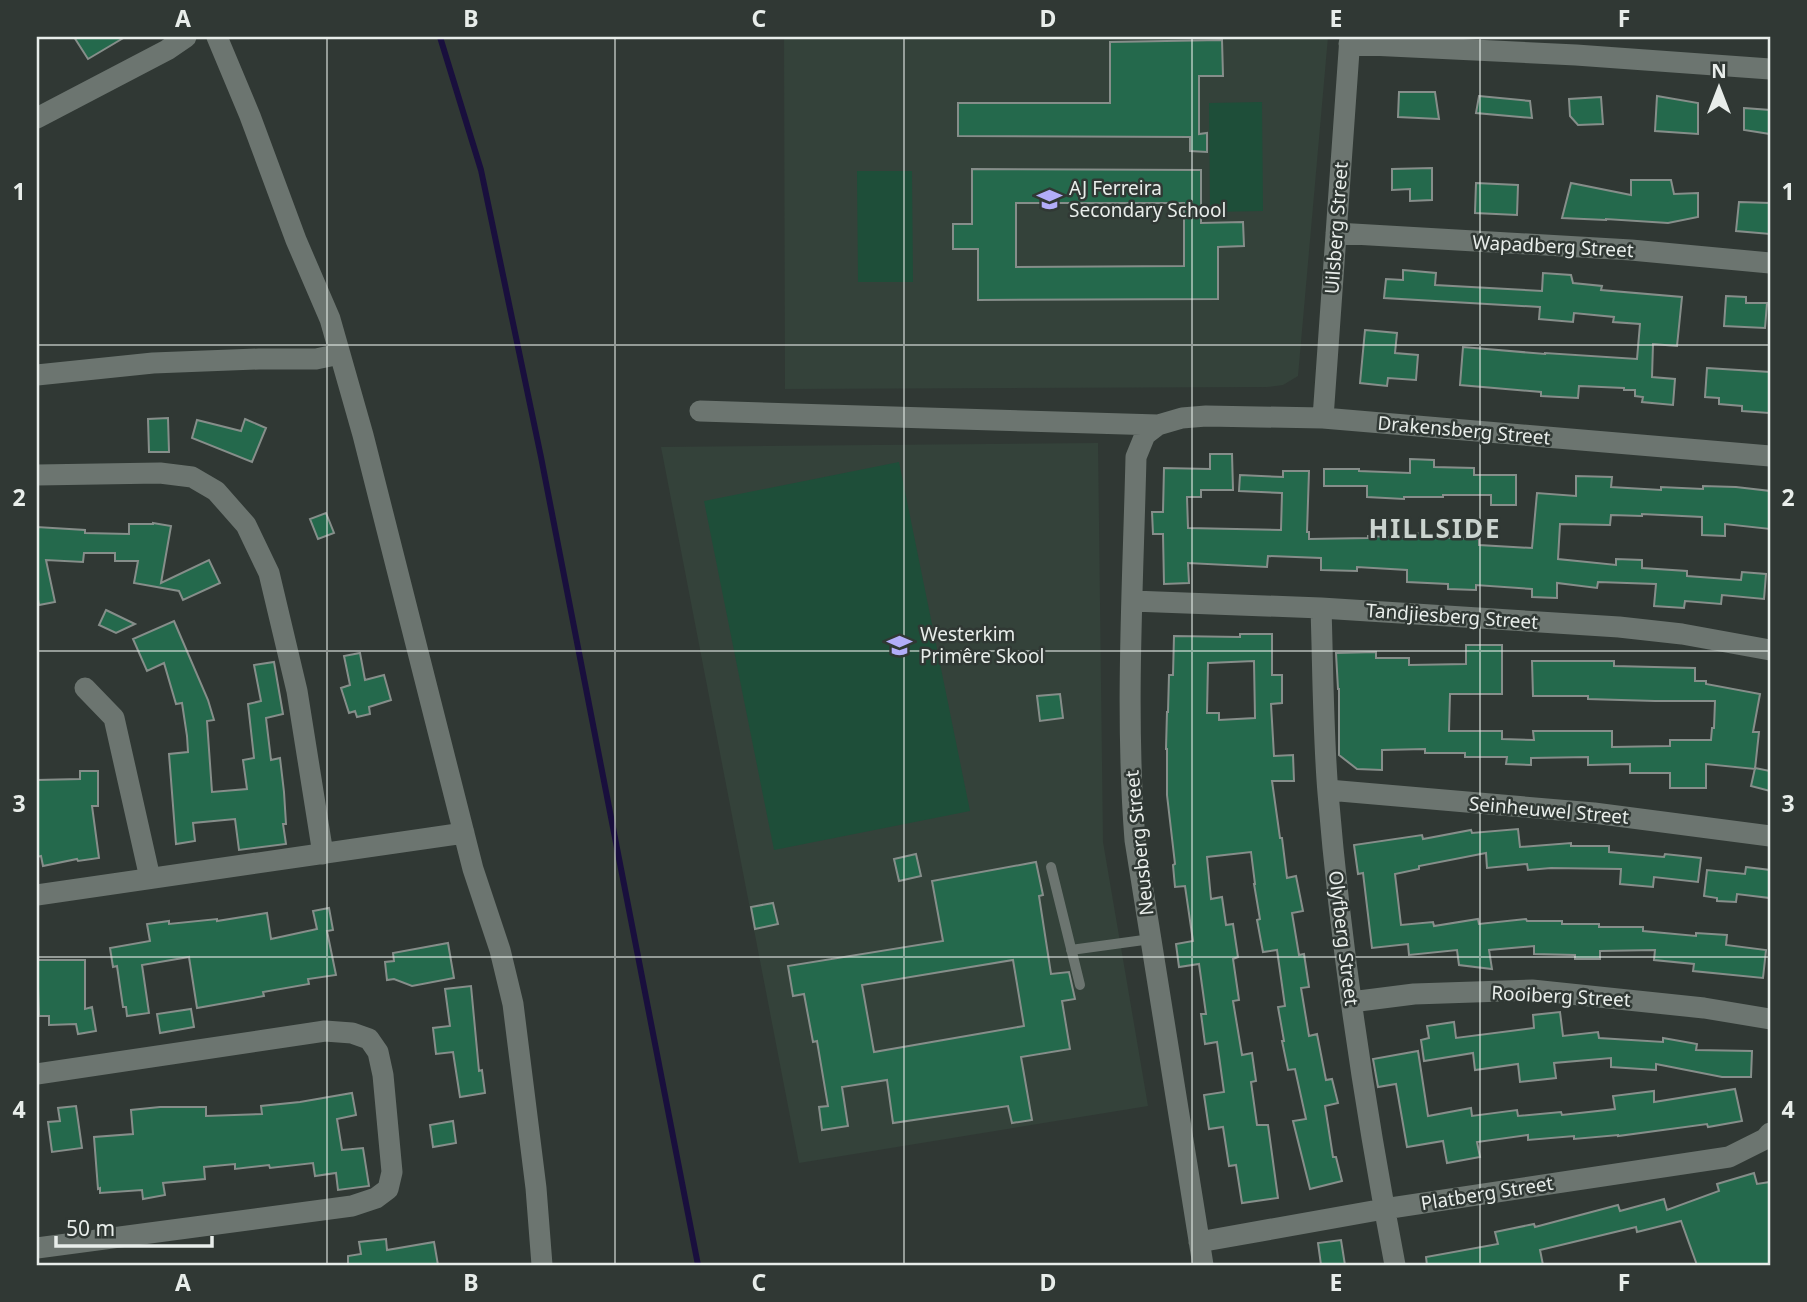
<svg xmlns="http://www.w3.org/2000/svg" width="1807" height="1302" font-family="'Noto Sans',sans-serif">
	<rect width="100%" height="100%" fill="#303834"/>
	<path fill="#34423a" d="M784,37H1328L1298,376L1283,385L1267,387L785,389Z
		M1098,443L1103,842L1148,1106L799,1163L661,447Z"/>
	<path fill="#1e4e39" d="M1262,102L1263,211L1210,212L1209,103Z
		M857,171H912L913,282H858Z
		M899,462L970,811L774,850L704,501Z"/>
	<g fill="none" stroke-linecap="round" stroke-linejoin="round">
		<path stroke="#190f3d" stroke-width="6" d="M440,37L481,170L541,457L698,1265"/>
	</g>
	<path fill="#24694c" stroke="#868e8a" stroke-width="2" fill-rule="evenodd" d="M74,37H125L88,59Z
		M1222,40L1223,76H1199V134L1207,133V152L1190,151V137L958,136V103H1110V42Z
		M1399,92H1435L1439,119L1398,117Z
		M1479,96L1530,101L1532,118L1476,113Z
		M1657,96L1698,103V134L1655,131Z
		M1601,97L1603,124L1578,125L1570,116L1569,99Z
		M1744,108L1770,110V134L1744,130Z
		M1432,168V200L1410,201V189L1392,190V169Z
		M972,169L1201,170V223L1243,222L1244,246L1218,247V299L978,300V249H953V224H972ZM1016,203H1184V266L1016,267Z
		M1631,180H1671L1674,194L1698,193V217L1668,223L1606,219V220L1562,218L1571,183L1631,195Z
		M1476,183L1518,185L1517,215L1475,213Z
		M1739,202L1770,203V234L1736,231Z
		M1403,270L1436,273L1435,285L1542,291L1543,273L1571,275L1573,283L1602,286L1601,290L1682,297L1677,346L1653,344L1652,377L1675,379L1673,405L1642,402L1643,397L1635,396V390H1624V388L1579,386L1578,398L1541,396V392L1460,385L1463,347L1545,354V353L1637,359L1640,324L1613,322L1614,317L1574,313L1573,322L1539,319L1540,307L1384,298L1386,279L1403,280Z
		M1726,296L1746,297V303H1767L1765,328L1724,326Z
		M1365,330L1397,333L1395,353L1418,355L1416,380L1388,378L1387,386L1360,383Z
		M1707,368L1770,372L1769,413L1742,411V406L1719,404V398L1705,397Z
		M168,418L169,452H149L148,419Z
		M245,419L266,428L252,462L192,438L197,420L241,431Z
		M1210,454H1232L1233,490H1201V497H1187L1188,528L1281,530L1282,493L1239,491L1240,475L1283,477V471H1309L1307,532H1309V539L1368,538V536L1408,538V533L1433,534V537L1479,539V545L1532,548L1537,493L1576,496V476L1612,477L1611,487L1661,490V487L1703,489V486L1736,487L1770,491V529L1725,524V536L1702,535V517L1642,514V516L1611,515L1610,525L1560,524L1558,559L1616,565V559L1642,560V568L1687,571V576L1741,580L1742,572L1766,574L1764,599L1722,595L1721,604L1685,601L1684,608L1654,606L1656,584L1598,582L1597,588L1557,583V598L1532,597V589L1476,585V590L1448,589V584L1407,582V570L1357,567V571L1321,570V558L1268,556L1267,567L1188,563L1189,583L1164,584L1163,534H1153L1152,512H1163L1164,468L1210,469Z
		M1410,459L1434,460V467L1474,468V475H1516V505H1491V495H1443V497H1404V499L1367,497V486H1324V469H1359V471L1410,473Z
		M326,513L334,533L318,539L310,519Z
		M153,523L171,526L161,583L209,560L220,583L183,600L179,591L134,583L138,561H115V553H84L83,562L46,560L55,602L39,605L37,594V527L85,530V533L129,534V524H153Z
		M106,610L135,624L116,633L99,625Z
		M174,621L208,700L214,720L207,721L212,792L247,789L243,760L254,758L248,704L261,701L254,665L274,662L283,714L266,718L271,760L280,758L284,792L286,824H283L286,844L239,850L235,819L193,823L195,841L176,844L169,754L188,752L187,736L182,703L176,704L164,663L147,671L133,639Z
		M1240,634H1272V675H1282V703L1271,704L1274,756L1293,755L1294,781H1272L1280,838H1282L1287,878L1296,876L1303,911L1292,913L1299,955L1304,954L1309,987L1301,988L1309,1036L1317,1034L1326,1080L1332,1079L1338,1103L1325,1106L1333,1157H1336L1342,1181L1310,1189L1293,1121L1306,1119L1295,1069L1288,1070L1282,1041H1284L1278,1007L1285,1006L1277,950L1263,952L1257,920L1260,919L1254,884H1255L1251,852L1207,857L1211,899L1222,897L1226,925L1233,924L1238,957L1233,959L1239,1000L1233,1001L1242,1055L1252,1053L1256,1081L1251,1082L1257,1125H1268L1278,1198L1242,1203L1236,1165L1229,1166L1223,1127L1209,1129L1204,1095L1224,1092L1217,1042L1205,1044L1201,1014H1206L1199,964L1179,967L1176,944L1193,941L1185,886L1175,887L1173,865L1175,864L1167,795V749H1166L1167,712H1168L1169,675H1173L1174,636L1240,637ZM1254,661L1255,718L1219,720V713H1207L1208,663Z
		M1466,645H1502V694H1450L1449,731H1502V739L1534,740L1533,731H1612V747L1670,746V740H1711L1712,728H1714L1715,701H1655L1588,699V696H1533L1532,661H1614V666L1695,668V681H1706V684L1760,694L1753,732H1759L1755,769L1706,764V788H1670V773H1630V764L1588,765V757L1531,758V765L1506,764L1507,757H1465V753H1425V749L1382,750V770L1357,769L1339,755V689H1338L1336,653L1376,652V658H1409V665L1466,664Z
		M360,653L365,680L384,675L391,700L369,707L370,714L357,717L355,711L349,713L341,688L350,685L344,656Z
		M1060,694L1063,718L1040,721L1037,696Z
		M1755,768L1770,771V791L1751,786Z
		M80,771H98V806H92L99,858L78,861L77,859L43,866L41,856L37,857V780L80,779Z
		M1518,829L1520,847L1571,843V846H1609V852L1664,857L1665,854L1701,858L1698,882L1654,877L1653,887L1620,884L1621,869L1551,868L1528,870L1527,864L1487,868L1486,853L1419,866V869L1395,874L1401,925L1433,922L1434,926L1478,919L1479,924L1526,919L1527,921H1562V924H1599V927H1643V931L1696,936V933L1727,935L1726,945L1766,950L1763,978L1693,971L1694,964L1654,960L1655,950L1600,951V959H1575V955L1534,954V946L1489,950L1492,969L1459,965L1457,950L1409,955L1408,944L1372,948L1363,873L1358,874L1354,845L1422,835L1423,839L1471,830L1472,833Z
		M916,854L921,876L899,881L894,859Z
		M1036,862L1043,895L1039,896L1051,974L1069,972L1075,999L1062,1001L1070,1049L1021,1057L1032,1120L1012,1123L1008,1106L893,1123L887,1080L842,1087L848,1126L822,1130L819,1107L828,1106L817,1041L813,1042L804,994L793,996L788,966L943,941L932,881ZM1013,960L1024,1026L874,1052L862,985Z
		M1746,867L1770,870V898L1737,894L1736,902L1717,901V898L1704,896L1707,870L1745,874Z
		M773,903L778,924L755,929L751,907Z
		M329,908L333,930L327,931L336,975L308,979L309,984L263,992L264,996L197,1008L189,957L142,965L149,1013L127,1016L126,1007H123L117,966L113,967L110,948L150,941L147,924L169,921V924L217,919V921L267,913L271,939L317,929L313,911Z
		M448,943L454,978L412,986L394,979L387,980L385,962L394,961L393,953Z
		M37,960H85V1009L92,1007L96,1031L78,1034L76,1024L49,1025V1016H39Z
		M471,986L479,1071L482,1070L485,1093L460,1097L453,1052L436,1054L433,1028L450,1026L445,989Z
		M191,1009L194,1027L160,1033L157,1014Z
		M1560,1012L1563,1036L1598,1032L1599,1038L1663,1042V1038L1697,1044L1696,1050L1752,1051L1751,1077H1722L1656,1064V1070L1611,1067V1058L1554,1063L1556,1078L1520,1082L1518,1064L1475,1070L1473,1053L1424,1061L1421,1040L1429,1038L1427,1026L1454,1022L1456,1038L1534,1028L1533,1015Z
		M1418,1051L1428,1116L1471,1108L1472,1116L1517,1110L1518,1116L1561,1112L1562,1115L1615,1109L1613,1096L1654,1091V1102L1735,1089L1742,1121L1708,1127L1707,1124L1618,1136V1135L1574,1139V1136L1528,1140V1135L1477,1142L1480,1157L1447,1163L1443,1141L1407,1147L1396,1084L1378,1087L1373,1059Z
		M352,1093L356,1115L337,1119L342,1150L363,1148L369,1186L338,1190L336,1173L315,1176L313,1163L270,1168L269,1165L235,1169V1164L204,1167L205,1179L163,1183L165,1195L143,1199L142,1190L100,1193V1188L98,1189L94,1137L133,1134L131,1110L160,1107H206V1116L262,1114L261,1106L300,1102Z
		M76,1106L82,1148L52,1152L48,1122L60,1121L58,1108Z
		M453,1121L456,1143L433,1147L430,1125Z
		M1754,1173L1757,1184L1770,1182V1265H1697L1681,1221L1637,1232L1636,1227L1540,1250L1543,1265H1427L1426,1257L1498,1244L1495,1232L1534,1224L1535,1227L1618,1205L1620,1211L1664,1199L1667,1210L1719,1191L1717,1184Z
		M386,1239L387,1250L434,1242L438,1265H348V1256L361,1254L359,1242Z
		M1341,1240L1345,1265H1321L1318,1243Z"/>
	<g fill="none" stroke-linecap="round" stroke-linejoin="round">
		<path stroke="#6c7570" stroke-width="10" d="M1051,867L1080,985
			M1071,950L1151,939"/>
		<path stroke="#6c7570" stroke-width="21" d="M217,37L250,116L296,240L330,319L363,435L473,869L500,950L513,1004L536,1188L542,1265
			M1349,44L1576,55L1770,69
			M37,118L167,50L186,37
			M1336,233L1631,250L1770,263
			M37,375L153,363L259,359H316L340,354
			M700,411L1158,425L1182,418L1206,416L1323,418L1770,456
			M1323,418L1350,37
			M1158,425L1145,435L1136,457C1133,585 1125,713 1135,840L1203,1265
			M37,475L160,473L192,477L216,491L246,525L269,573L297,691L323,854
			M1132,601L1321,608L1619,627L1682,634L1770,650
			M1321,608C1323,669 1323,732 1328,793C1341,951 1365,1109 1395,1265
			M85,688L114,718L150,878
			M1328,790L1594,813L1770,836
			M37,895L464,833
			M1351,1002L1414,994L1532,990L1704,1008L1770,1019
			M37,1074L325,1031L352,1033L369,1039L378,1052L383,1075L392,1172L388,1189L376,1198L352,1206L37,1248
			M1199,1242L1384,1209L1729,1157L1765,1139L1770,1133"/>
	</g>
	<path fill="none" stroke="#e8edea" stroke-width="2" stroke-opacity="0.55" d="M327,37V1265M615,37V1265M904,37V1265M1192,37V1265M1480,37V1265M37,345H1770M37,651H1770M37,957H1770"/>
	<defs>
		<symbol id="school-bare" viewBox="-9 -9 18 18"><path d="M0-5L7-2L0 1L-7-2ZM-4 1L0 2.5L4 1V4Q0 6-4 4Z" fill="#b2adf9" stroke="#303834" stroke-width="2.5" paint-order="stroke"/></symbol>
	</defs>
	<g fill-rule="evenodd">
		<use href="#school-bare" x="1032" y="182" width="35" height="35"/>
		<use href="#school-bare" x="882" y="628" width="35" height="35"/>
	</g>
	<g text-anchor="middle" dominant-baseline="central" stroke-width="5" stroke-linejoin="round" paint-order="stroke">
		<g font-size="19" fill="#e8edea" stroke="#303834" text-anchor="start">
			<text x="1069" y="188">AJ Ferreira<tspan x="1069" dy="22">Secondary School</tspan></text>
			<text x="920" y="634">Westerkim<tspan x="920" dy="22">Primêre Skool</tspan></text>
		</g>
		<g font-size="19" fill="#e8edea" stroke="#303834">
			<text transform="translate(1336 228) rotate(-86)">Uilsberg Street</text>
			<text transform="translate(1553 246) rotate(3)">Wapadberg Street</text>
			<text transform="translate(1464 430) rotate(5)">Drakensberg Street</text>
			<text transform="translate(1452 616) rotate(4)">Tandjiesberg Street</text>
			<text transform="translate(1549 810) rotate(5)">Seinheuwel Street</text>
			<text transform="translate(1139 843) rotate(-96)">Neusberg Street</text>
			<text transform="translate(1344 938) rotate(83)">Olyfberg Street</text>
			<text transform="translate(1561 996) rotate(3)">Rooiberg Street</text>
			<text transform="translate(1487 1193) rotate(-9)">Platberg Street</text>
		</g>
		<g font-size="26" font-weight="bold" letter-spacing="2" fill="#cbd4cf" stroke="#303834">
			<text x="1435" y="528">HILLSIDE</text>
		</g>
	</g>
	<rect width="1807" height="1302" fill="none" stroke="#303834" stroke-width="77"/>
	<g transform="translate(1719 88)" stroke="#303834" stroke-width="5" paint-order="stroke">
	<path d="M0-5L12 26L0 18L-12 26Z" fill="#e8edea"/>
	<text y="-10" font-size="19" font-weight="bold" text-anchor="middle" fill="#e8edea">N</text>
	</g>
	<path d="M56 1236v10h156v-10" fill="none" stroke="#e8edea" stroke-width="3.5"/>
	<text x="66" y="1236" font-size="21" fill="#e8edea" stroke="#303834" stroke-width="5" paint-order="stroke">50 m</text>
	<rect x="38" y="38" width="1731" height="1226" fill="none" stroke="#e8edea" stroke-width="2.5"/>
	<g font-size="23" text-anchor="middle" font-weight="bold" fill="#e8edea">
		<text x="183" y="27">A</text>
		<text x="471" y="27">B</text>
		<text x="759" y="27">C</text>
		<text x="1048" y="27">D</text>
		<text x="1336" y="27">E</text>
		<text x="1624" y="27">F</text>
		<text x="19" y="200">1</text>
		<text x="1788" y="200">1</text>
		<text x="19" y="506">2</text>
		<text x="1788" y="506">2</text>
		<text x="19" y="812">3</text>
		<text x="1788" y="812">3</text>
		<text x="19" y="1118">4</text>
		<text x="1788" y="1118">4</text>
		<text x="183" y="1291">A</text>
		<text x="471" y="1291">B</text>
		<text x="759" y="1291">C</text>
		<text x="1048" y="1291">D</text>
		<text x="1336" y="1291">E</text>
		<text x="1624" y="1291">F</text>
	</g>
</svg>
